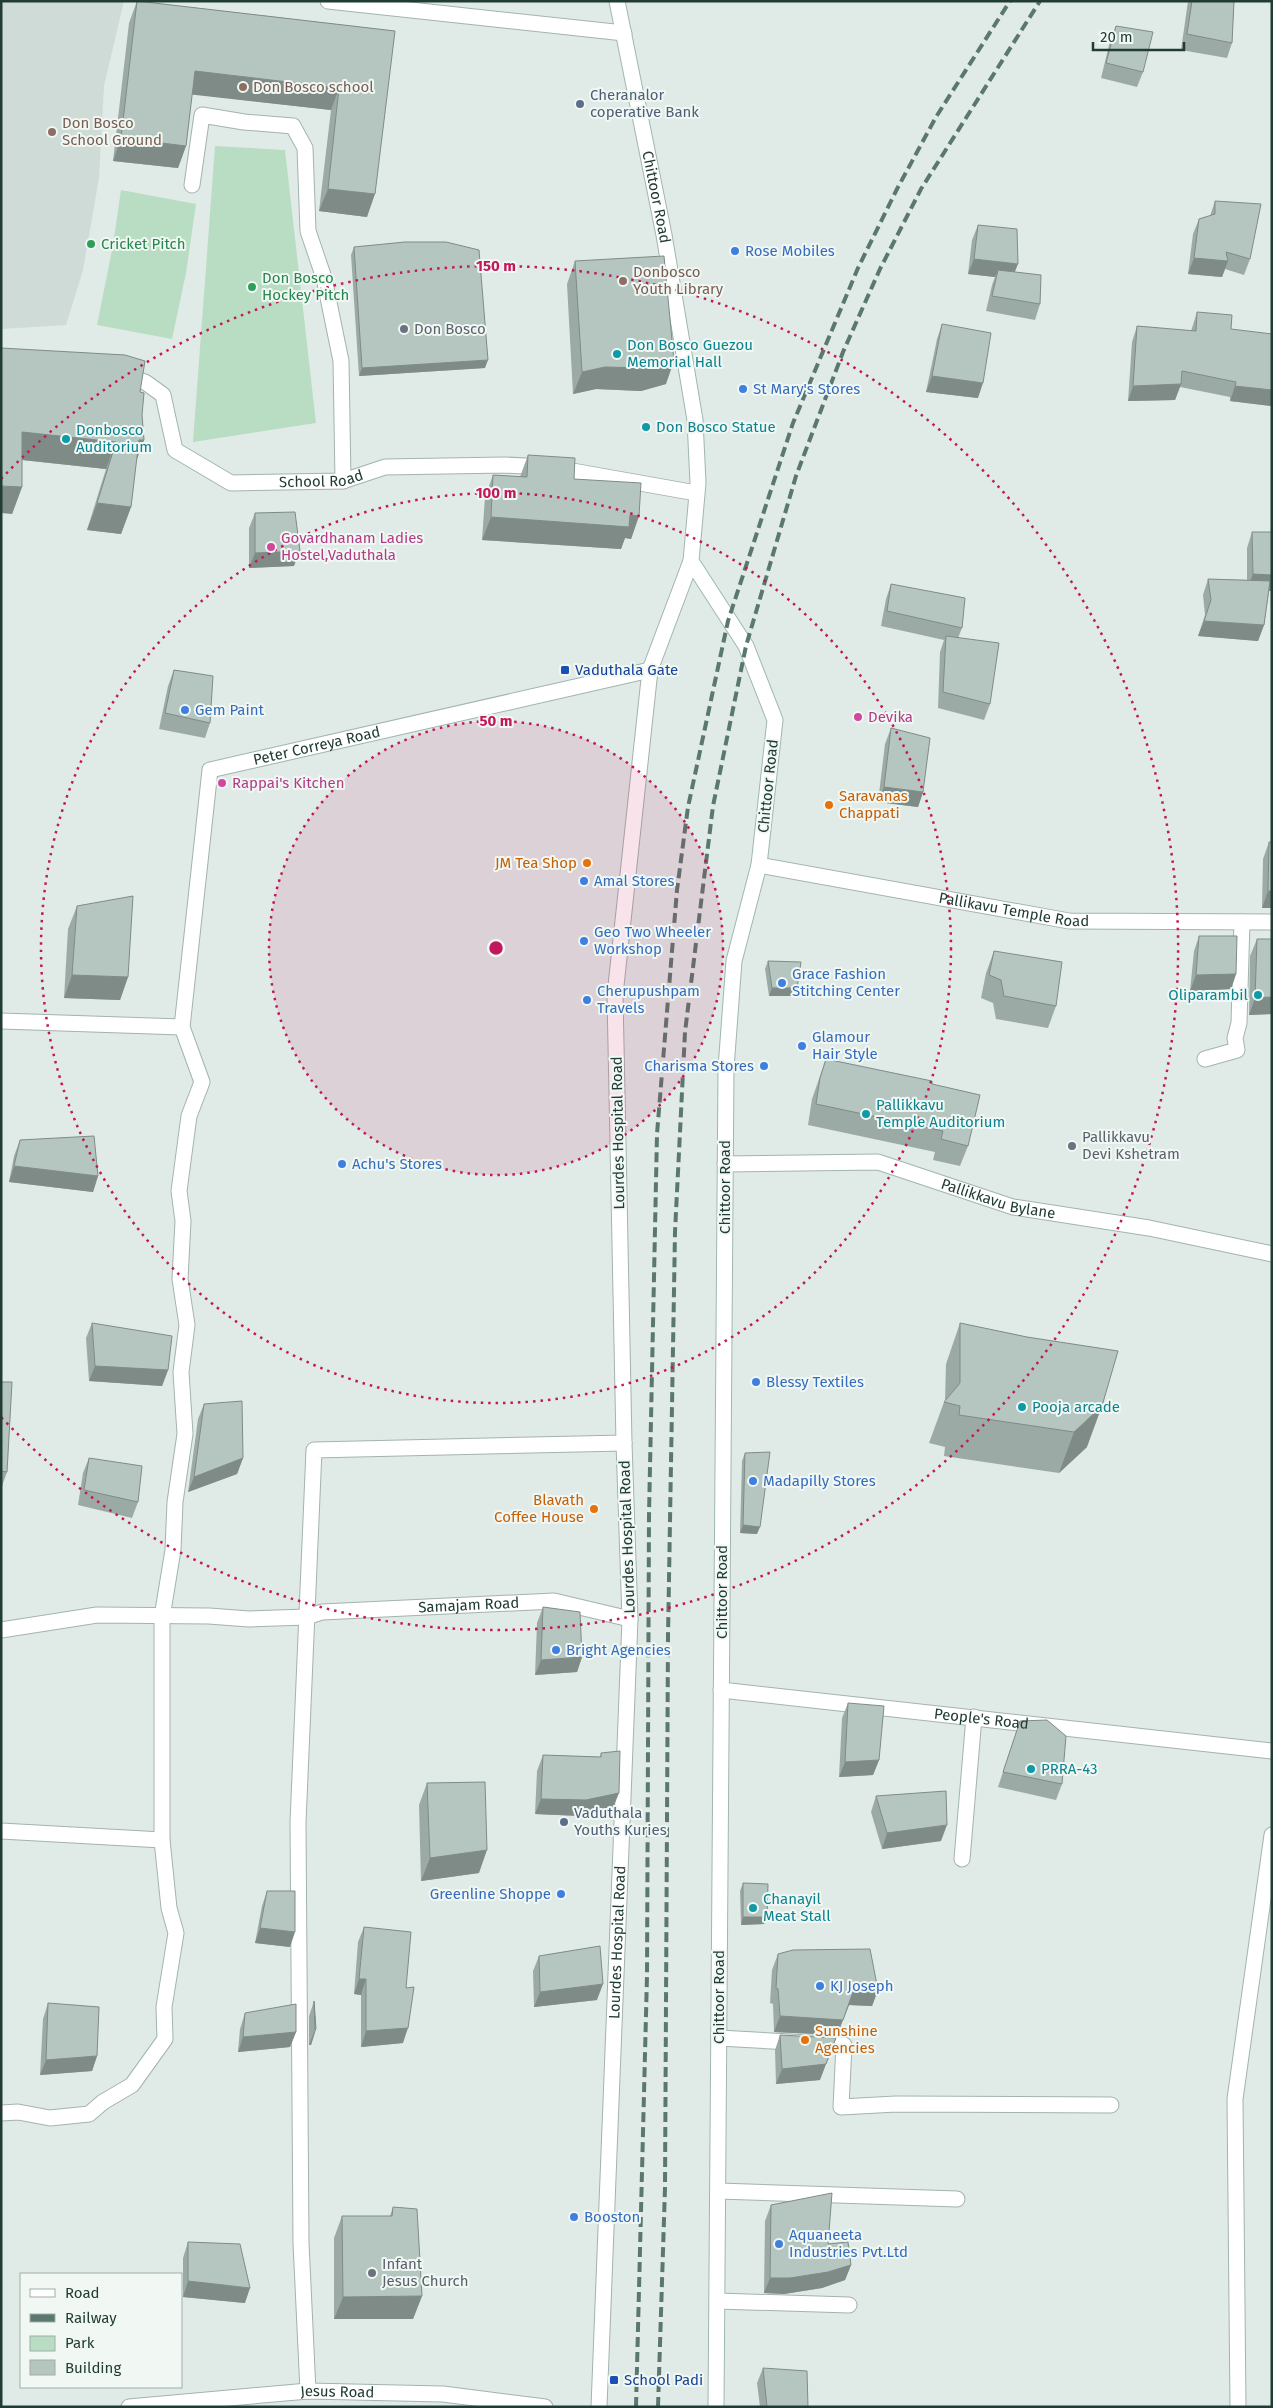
<svg xmlns="http://www.w3.org/2000/svg" width="1273" height="2408" font-family="'Fira Sans',sans-serif">
	<rect width="100%" height="100%" fill="#e0ebe7"/>
	<path fill="#cedbd6" d="M1,1H124L104,86L99,178L83,270L66,325L1,329Z"/>
	<path fill="#b9ddc3" d="M215,146L285,150L316,423L193,442Z
		M121,190L196,204L186,273L172,339L97,325L113,245Z"/>
	<g fill="none" stroke-linecap="round" stroke-linejoin="round">
		<defs>
			<g id="service">
				<path d="M192,185L202,115L244,122L293,126L305,148L308,231L324,278L341,361L343,481"/>
				<path id="s1" d="M124,375L145,382L163,395L175,450L231,483L343,481L385,467L505,465L550,467L696,493"/>
				<path d="M962,1859L974,1717"/>
				<path d="M718,2191L957,2199"/>
				<path d="M717,2301L849,2305"/>
			</g>
			<g id="minor">
				<path d="M328,1L624,33"/>
				<path id="s2" d="M759,865L1069,921L1272,922"/>
				<path id="s3" d="M1,1021L182,1027L210,770L650,670"/>
				<path d="M1205,1059L1237,1050L1235,1038L1239,1023L1242,922"/>
				<path id="s4" d="M725,1164L878,1162L1013,1207L1149,1228L1272,1254"/>
				<path id="s5" d="M1,1630L97,1615L209,1616L249,1619L307,1617L322,1612L554,1601L630,1619"/>
				<path id="s6" d="M721,1690L1272,1751"/>
				<path d="M1,1831L162,1840"/>
				<path d="M719,2038L844,2045L841,2107L896,2104L1111,2105"/>
				<path d="M1,2113L18,2112L50,2118L89,2114L103,2102L132,2085L165,2039L164,2007L176,1933L169,1908L162,1840V1617L173,1550L175,1502L185,1434L181,1372L187,1325L180,1279L183,1221L179,1191L189,1116L202,1082L182,1027"/>
				<path d="M308,2391L301,2243L298,1822L314,1450L624,1443"/>
				<path id="s7" d="M129,2407L308,2391L443,2394L545,2407"/>
				<path d="M1238,2407L1235,2099L1272,1835"/>
			</g>
			<g id="tertiary">
				<path id="s8" d="M599,2407L630,1619L624,1443L615,995L650,670L691,561"/>
			</g>
			<g id="secondary">
				<path id="s9" d="M617,1L664,235L695,420L698,483L691,561L746,646L775,720L759,865L734,961L726,1068L716,2407"/>
			</g>
		</defs>
		<use href="#service" stroke="#a3b3ae" stroke-width="17"/>
		<use href="#minor" stroke="#a3b3ae" stroke-width="17"/>
		<use href="#tertiary" stroke="#a3b3ae" stroke-width="17"/>
		<use href="#secondary" stroke="#9fb7af" stroke-width="17"/>
		<use href="#service" stroke="#fff" stroke-width="15"/>
		<use href="#minor" stroke="#fff" stroke-width="15"/>
		<use href="#tertiary" stroke="#fff" stroke-width="15"/>
		<use href="#secondary" stroke="#fff" stroke-width="15"/>
		<path stroke="#5b7870" stroke-width="4" stroke-dasharray="10 5" stroke-linecap="butt" d="M636,2407L647,1976L649,1515L657,1134L677,890L688,807L728,621L793,423L858,268L897,189L936,117L1010,1
			M658,2407L665,2188L668,1637L675,1232L685,1032L713,806L746,646L796,476L843,352L880,269L921,189L1040,1"/>
	</g>
	<path fill="#9caaa5" d="M137,1L395,31L367,217L319,211L331,110L192,94L186,146L178,168L113,161L129,23Z
		M1188,1H1234L1232,43L1227,58L1181,50Z
		M1116,26L1143,72L1137,87L1101,78L1110,41Z
		M1215,201L1250,259L1244,275L1225,269L1222,277L1188,274L1193,234L1199,219L1210,216Z
		M978,225L1040,304L1035,320L986,311L992,285L995,277L968,274L972,240Z
		M354,247L485,368L359,376L351,255Z
		M575,261L666,384L641,391L596,389L573,394L567,284Z
		M1197,312L1231,329L1271,406L1230,401V397L1180,387L1175,400L1128,401L1132,342L1137,326L1191,331L1192,328Z
		M942,324L978,398L926,392L937,339Z
		M1,348L140,392L144,440L136,461L131,507L121,534L87,530L106,469L22,460V487L12,514Z
		M528,455L574,479L639,516L631,539L625,538L621,549L482,540L485,497L493,475L520,477Z
		M255,513L294,566L249,568V528Z
		M1252,532H1272V591H1269L1264,625L1258,641L1198,636L1205,615L1203,595L1208,579L1247,580V548Z
		M891,584L962,628L958,638L990,704L984,720L938,708L940,652L944,640L881,626L886,599Z
		M174,670L210,723L205,738L159,729L168,686Z
		M891,728L923,792L918,807L878,802L885,744Z
		M1269,842L1272,908H1262L1263,859Z
		M77,906L128,977L120,1000L64,998L68,929Z
		M1199,936L1236,974L1231,989L1190,991L1194,951Z
		M1257,939H1272V1014L1249,1015L1250,956Z
		M994,951L1056,1006L1048,1028L996,1019L993,1003L981,998L986,973Z
		M768,961L797,988L794,996H769L765,969Z
		M826,1059L932,1084L968,1146L960,1166L933,1160L935,1152L808,1125L812,1099Z
		M20,1140L98,1176L93,1192L9,1182L14,1156Z
		M92,1323L168,1370L162,1386L89,1381L86,1338Z
		M960,1323L1027,1337L1087,1447L1059,1473L944,1456L945,1447L929,1443L944,1402L945,1401L946,1364Z
		M1,1382L7,1472L1,1489Z
		M204,1404L243,1458L237,1474L188,1492L198,1419Z
		M745,1453L757,1534L740,1533L742,1461Z
		M89,1458L138,1502L132,1518L78,1505L83,1473Z
		M543,1607L582,1657L577,1672L535,1675L537,1623Z
		M848,1703L879,1760L873,1775L839,1777L842,1718Z
		M1020,1721L1062,1784L1056,1800L998,1787Z
		M601,1753L613,1808L581,1816L535,1814L537,1771L543,1755L600,1757Z
		M427,1783L479,1873L421,1881L419,1805Z
		M876,1796L941,1841L882,1849L871,1812Z
		M743,1883L764,1924L741,1925L740,1891Z
		M267,1891L290,1947L255,1943L262,1906Z
		M364,1927L406,1988L403,2043L361,2047V1995L354,1994L358,1942Z
		M778,1954L878,1990L872,2006L849,2005L837,2035L774,2032L773,2004L770,2003L772,1970Z
		M539,1956L597,2000L534,2007L533,1971Z
		M314,2001L316,2029L311,2045H309V2016Z
		M48,2003L97,2056L92,2071L40,2075L43,2019Z
		M245,2013L296,2032L290,2047L238,2052L240,2029Z
		M780,2035L820,2080L776,2084L775,2050Z
		M771,2205L828,2244L851,2265L845,2280L822,2288L784,2294L764,2293L765,2221Z
		M393,2207L422,2296L413,2319H334V2238L342,2216H390Z
		M188,2242L245,2303L183,2297V2258Z
		M763,2368L808,2407H760L757,2383Z"/>
	<path fill="#7f8b86" d="M195,71L339,88L331,110L187,94Z
		M121,138L186,146L178,168L113,161Z
		M328,189L375,194L367,217L319,211Z
		M1194,258L1228,261L1222,277L1188,274Z
		M974,259L1018,264L1012,279L998,270L995,277L968,274Z
		M488,360L485,368L359,376L362,368Z
		M674,361L666,384L641,391L596,389L573,394L582,372L605,367Z
		M932,376L983,383L978,398L926,392Z
		M1181,384L1175,400L1128,401L1133,386Z
		M1235,386L1272,390L1271,406L1230,401Z
		M22,432L116,442L106,469L13,459Z
		M139,440H144L134,467Z
		M1,486L22,487L12,514L1,513Z
		M97,503L131,507L121,534L87,530Z
		M630,515L639,516L631,539L625,538L621,549L482,540L491,517Z
		M300,551L294,566L249,568L255,553Z
		M1253,574L1272,575V591L1247,589Z
		M1204,621L1264,625L1258,641L1198,636Z
		M884,787L923,792L918,807L878,802Z
		M1268,891H1272V908H1262Z
		M1236,974L1231,989L1190,991L1196,975Z
		M72,975L128,977L120,1000L64,998Z
		M772,988H797L794,996H769Z
		M1272,997V1014L1249,1015L1255,998Z
		M14,1166L98,1176L93,1192L9,1182Z
		M95,1366L168,1370L162,1386L89,1381Z
		M1102,1406L1087,1447L1059,1473L1074,1432Z
		M243,1458L237,1474L188,1492L194,1477Z
		M743,1525L760,1527L757,1534L740,1533Z
		M582,1657L577,1672L535,1675L541,1660Z
		M879,1760L873,1775L839,1777L845,1762Z
		M619,1793L613,1808L581,1816L535,1814L541,1799Z
		M947,1825L941,1841L882,1849L887,1833Z
		M487,1850L479,1873L421,1881L430,1858Z
		M743,1917H767L764,1924L741,1925Z
		M260,1928L295,1932L290,1947L255,1943Z
		M359,1979H366L361,1995L354,1994Z
		M603,1984L597,2000L534,2007L540,1992Z
		M854,1989L878,1990L872,2006L849,2005L837,2035L774,2032L780,2016Z
		M408,2028L403,2043L361,2047L366,2031Z
		M316,2029L311,2045H309L315,2030Z
		M296,2032L290,2047L238,2052L243,2037Z
		M836,2038L820,2080L776,2084L782,2069Z
		M97,2056L92,2071L40,2075L46,2060Z
		M851,2265L845,2280L822,2288L784,2294L764,2293L770,2278Z
		M188,2281L250,2288L245,2303L183,2297Z
		M422,2296L413,2319H334L343,2297Z"/>
	<path fill="#b5c6c0" stroke="#7f8b86" d="M137,1L395,31L375,194L328,189L339,88L195,71L186,146L121,138Z
		M1192,1H1234L1232,43L1187,34Z
		M1116,26L1153,32L1143,72L1106,63Z
		M1215,201L1261,204L1250,259L1226,252L1228,261L1194,258L1199,219L1215,214Z
		M978,225L1017,229L1018,264L974,259Z
		M405,242H446L479,250L488,360L362,368L354,247Z
		M664,256L674,361L649,368L605,367L582,372L575,261Z
		M998,270L1041,275L1040,304L992,296Z
		M1197,312L1232,315L1231,329L1272,334V390L1235,386L1236,382L1182,371L1181,384L1133,386L1137,326L1196,331Z
		M942,324L991,333L983,383L932,376Z
		M1,348L125,355L145,361L140,392L144,393L142,415L144,440H139L131,507L97,503L116,442L22,432V487L1,486Z
		M528,455L575,458L574,479L641,483L639,516L630,515L629,527L491,517L493,475L527,477Z
		M295,512L300,551L255,553V513Z
		M1252,532H1272V575L1253,574Z
		M1208,579L1270,581L1264,625L1204,621L1211,600Z
		M891,584L965,598L962,628L887,611Z
		M946,636L999,643L990,704L943,692Z
		M174,670L213,676L210,723L165,713Z
		M891,728L930,738L923,792L884,787Z
		M1269,842H1272V891H1268Z
		M133,896L128,977L72,975L77,906Z
		M1199,936H1237L1236,974L1196,975Z
		M1257,939H1272V997L1255,998Z
		M994,951L1062,962L1056,1006L1004,996L1001,980L989,975Z
		M768,961L801,962L797,988H772Z
		M826,1059L932,1081V1084L980,1095L968,1146L941,1139L943,1131L816,1104L820,1078Z
		M94,1136L98,1176L14,1166L20,1140Z
		M92,1323L172,1336L168,1370L95,1366Z
		M960,1323L1027,1337L1118,1351L1102,1406L1074,1432L959,1415L960,1406L944,1402L960,1383Z
		M1,1382H12L7,1472L1,1471Z
		M242,1401L243,1458L194,1477L204,1404Z
		M770,1452L760,1527L743,1525L745,1453Z
		M89,1458L142,1466L138,1502L84,1490Z
		M543,1607L580,1612L582,1657L541,1660Z
		M848,1703L884,1706L879,1760L845,1762Z
		M1047,1720L1066,1736L1062,1784L1003,1772L1020,1721Z
		M620,1751L619,1793L586,1800L541,1799L543,1755L601,1757V1753Z
		M485,1782L487,1850L430,1858L427,1783Z
		M946,1791L947,1825L887,1833L876,1796Z
		M743,1883L768,1884L767,1917H743Z
		M267,1891H295V1932L260,1928Z
		M364,1927L411,1932L406,1988L414,1987L408,2028L366,2031V1979H359Z
		M600,1946L603,1984L540,1992L539,1956Z
		M870,1949L878,1990L854,1989L843,2020L780,2016L778,1989L776,1988L778,1954L793,1950Z
		M314,2001L316,2029L315,2030Z
		M48,2003L99,2007L97,2056L46,2060Z
		M296,2004V2032L243,2037L245,2013Z
		M780,2035L836,2038L826,2064L782,2069Z
		M832,2193L828,2244L848,2242L851,2265L828,2272L790,2278H770L771,2205Z
		M393,2207L417,2209L422,2296L343,2297L342,2216H392Z
		M188,2242L240,2244L250,2288L188,2281Z
		M763,2368L807,2371L808,2407H767Z"/>
	<circle cx="496" cy="948" r="227" fill="#c2185b" fill-opacity=".12"/>
	<g fill="none" stroke="#c2185b" stroke-width="2.5" stroke-dasharray="2.5 5">
		<circle cx="496" cy="948" r="227"/>
		<circle cx="496" cy="948" r="455"/>
		<path d="M1 479A682 682 0 1 1 1 1417"/>
	</g>
	<g fill="#8d6e63" stroke="#f1f8f4" stroke-width="2">
		<circle cx="243" cy="87" r="5"/>
		<circle cx="52" cy="132" r="5"/>
		<circle cx="623" cy="281" r="5"/>
	</g>
	<g fill="#5c6f8a" stroke="#f1f8f4" stroke-width="2">
		<circle cx="580" cy="104" r="5"/>
		<circle cx="564" cy="1822" r="5"/>
	</g>
	<g fill="#2e9e5b" stroke="#f1f8f4" stroke-width="2">
		<circle cx="91" cy="244" r="5"/>
		<circle cx="252" cy="287" r="5"/>
	</g>
	<g fill="#3f7fe0" stroke="#f1f8f4" stroke-width="2">
		<circle cx="735" cy="251" r="5"/>
		<circle cx="743" cy="389" r="5"/>
		<circle cx="185" cy="710" r="5"/>
		<circle cx="584" cy="881" r="5"/>
		<circle cx="584" cy="941" r="5"/>
		<circle cx="782" cy="983" r="5"/>
		<circle cx="587" cy="1000" r="5"/>
		<circle cx="802" cy="1046" r="5"/>
		<circle cx="764" cy="1066" r="5"/>
		<circle cx="342" cy="1164" r="5"/>
		<circle cx="756" cy="1382" r="5"/>
		<circle cx="753" cy="1481" r="5"/>
		<circle cx="556" cy="1650" r="5"/>
		<circle cx="561" cy="1894" r="5"/>
		<circle cx="820" cy="1986" r="5"/>
		<circle cx="574" cy="2217" r="5"/>
		<circle cx="779" cy="2244" r="5"/>
	</g>
	<g fill="#6b7280" stroke="#f1f8f4" stroke-width="2">
		<circle cx="404" cy="329" r="5"/>
		<circle cx="1072" cy="1146" r="5"/>
		<circle cx="372" cy="2273" r="5"/>
	</g>
	<g fill="#0f9aa8" stroke="#f1f8f4" stroke-width="2">
		<circle cx="617" cy="354" r="5"/>
		<circle cx="646" cy="427" r="5"/>
		<circle cx="66" cy="439" r="5"/>
		<circle cx="1258" cy="995" r="5"/>
		<circle cx="866" cy="1114" r="5"/>
		<circle cx="1022" cy="1407" r="5"/>
		<circle cx="1031" cy="1769" r="5"/>
		<circle cx="753" cy="1908" r="5"/>
	</g>
	<g fill="#d1479c" stroke="#f1f8f4" stroke-width="2">
		<circle cx="271" cy="547" r="5"/>
		<circle cx="858" cy="717" r="5"/>
		<circle cx="222" cy="783" r="5"/>
	</g>
	<g fill="#1a4fb4" stroke="#f1f8f4" stroke-width="2">
		<rect x="560" y="665" width="10" height="10" rx="2.5"/>
		<rect x="609" y="2375" width="10" height="10" rx="2.5"/>
	</g>
	<g fill="#e8710a" stroke="#f1f8f4" stroke-width="2">
		<circle cx="829" cy="805" r="5"/>
		<circle cx="587" cy="863" r="5"/>
		<circle cx="594" cy="1509" r="5"/>
		<circle cx="805" cy="2040" r="5"/>
	</g>
	<g text-anchor="middle" dominant-baseline="central" stroke-width="4" stroke-linejoin="round" paint-order="stroke">
		<g font-size="15" fill="#785e54" stroke="#f1f8f4" text-anchor="start">
			<text x="253" y="87">Don Bosco school</text>
			<text x="62" y="123">Don Bosco<tspan x="62" dy="17">School Ground</tspan></text>
			<text x="633" y="272">Donbosco<tspan x="633" dy="17">Youth Library</tspan></text>
		</g>
		<g font-size="15" fill="#4e5e75" stroke="#f1f8f4" text-anchor="start">
			<text x="590" y="95">Cheranalor<tspan x="590" dy="17">coperative Bank</tspan></text>
			<text x="574" y="1813">Vaduthala<tspan x="574" dy="17">Youths Kuries</tspan></text>
		</g>
		<g font-size="15" fill="#213c35" stroke="#f1f8f4">
			<text stroke="none"><textPath href="#s9" startOffset="200">Chittoor Road</textPath></text>
			<text stroke="none"><textPath href="#s1" startOffset="256">School Road</textPath></text>
			<text stroke="none"><textPath href="#s3" startOffset="549">Peter Correya Road</textPath></text>
			<text transform="translate(768 786) rotate(-84)">Chittoor Road</text>
			<text stroke="none"><textPath href="#s2" startOffset="259">Pallikavu Temple Road</textPath></text>
			<text transform="translate(618 1133) rotate(-91)">Lourdes Hospital Road</text>
			<text transform="translate(725 1187) rotate(-90)">Chittoor Road</text>
			<text stroke="none"><textPath href="#s4" startOffset="279">Pallikkavu Bylane</textPath></text>
			<text transform="translate(627 1537) rotate(-92)">Lourdes Hospital Road</text>
			<text transform="translate(722 1592) rotate(-90)">Chittoor Road</text>
			<text stroke="none"><textPath href="#s5" startOffset="470">Samajam Road</textPath></text>
			<text stroke="none"><textPath href="#s6" startOffset="262">People's Road</textPath></text>
			<text stroke="none"><textPath href="#s8" startOffset="465">Lourdes Hospital Road</textPath></text>
			<text transform="translate(719 1997) rotate(-90)">Chittoor Road</text>
			<text stroke="none"><textPath href="#s7" startOffset="209">Jesus Road</textPath></text>
		</g>
		<g font-size="15" fill="#27864d" stroke="#f1f8f4" text-anchor="start">
			<text x="101" y="244">Cricket Pitch</text>
			<text x="262" y="278">Don Bosco<tspan x="262" dy="17">Hockey Pitch</tspan></text>
		</g>
		<g font-size="15" fill="#366cbe" stroke="#f1f8f4" text-anchor="start">
			<text x="745" y="251">Rose Mobiles</text>
			<text x="753" y="389">St Mary's Stores</text>
			<text x="195" y="710">Gem Paint</text>
			<text x="594" y="881">Amal Stores</text>
			<text x="594" y="932">Geo Two Wheeler<tspan x="594" dy="17">Workshop</tspan></text>
			<text x="792" y="974">Grace Fashion<tspan x="792" dy="17">Stitching Center</tspan></text>
			<text x="597" y="991">Cherupushpam<tspan x="597" dy="17">Travels</tspan></text>
			<text x="812" y="1037">Glamour<tspan x="812" dy="17">Hair Style</tspan></text>
			<text x="754" y="1066" text-anchor="end">Charisma Stores</text>
			<text x="352" y="1164">Achu's Stores</text>
			<text x="766" y="1382">Blessy Textiles</text>
			<text x="763" y="1481">Madapilly Stores</text>
			<text x="566" y="1650">Bright Agencies</text>
			<text x="551" y="1894" text-anchor="end">Greenline Shoppe</text>
			<text x="830" y="1986">KJ Joseph</text>
			<text x="584" y="2217">Booston</text>
			<text x="789" y="2235">Aquaneeta<tspan x="789" dy="17">Industries Pvt.Ltd</tspan></text>
		</g>
		<g font-size="15" fill="#5b616d" stroke="#f1f8f4" text-anchor="start">
			<text x="414" y="329">Don Bosco</text>
			<text x="1082" y="1137">Pallikkavu<tspan x="1082" dy="17">Devi Kshetram</tspan></text>
			<text x="382" y="2264">Infant<tspan x="382" dy="17">Jesus Church</tspan></text>
		</g>
		<g font-size="15" fill="#0d838f" stroke="#f1f8f4" text-anchor="start">
			<text x="627" y="345">Don Bosco Guezou<tspan x="627" dy="17">Memorial Hall</tspan></text>
			<text x="656" y="427">Don Bosco Statue</text>
			<text x="76" y="430">Donbosco<tspan x="76" dy="17">Auditorium</tspan></text>
			<text x="1248" y="995" text-anchor="end">Oliparambil</text>
			<text x="876" y="1105">Pallikkavu<tspan x="876" dy="17">Temple Auditorium</tspan></text>
			<text x="1032" y="1407">Pooja arcade</text>
			<text x="1041" y="1769">PRRA-43</text>
			<text x="763" y="1899">Chanayil<tspan x="763" dy="17">Meat Stall</tspan></text>
		</g>
		<g font-size="15" fill="#b23c85" stroke="#f1f8f4" text-anchor="start">
			<text x="281" y="538">Govardhanam Ladies<tspan x="281" dy="17">Hostel,Vaduthala</tspan></text>
			<text x="868" y="717">Devika</text>
			<text x="232" y="783">Rappai's Kitchen</text>
		</g>
		<g font-size="15" fill="#164399" stroke="#f1f8f4" text-anchor="start">
			<text x="575" y="670">Vaduthala Gate</text>
			<text x="624" y="2380">School Padi</text>
		</g>
		<g font-size="15" fill="#c56008" stroke="#f1f8f4" text-anchor="start">
			<text x="839" y="796">Saravanas<tspan x="839" dy="17">Chappati</tspan></text>
			<text x="577" y="863" text-anchor="end">JM Tea Shop</text>
			<text x="584" y="1500" text-anchor="end">Blavath<tspan x="584" dy="17">Coffee House</tspan></text>
			<text x="815" y="2031">Sunshine<tspan x="815" dy="17">Agencies</tspan></text>
		</g>
	</g>
	<circle cx="496" cy="948" r="8" fill="#c2185b" stroke="#f1f8f4" stroke-width="2.5"/>
	<g font-size="15" text-anchor="middle" font-weight="bold" fill="#c2185b" stroke="#f1f8f4" stroke-width="4" stroke-linejoin="round" paint-order="stroke">
		<text x="496" y="271">150 m</text>
		<text x="496" y="498">100 m</text>
		<text x="496" y="726">50 m</text>
	</g>
	<rect width="1273" height="2408" fill="none" stroke="#213c35" stroke-width="5"/>
	<rect x="20" y="2273" width="162" height="115" fill="#f1f8f4" stroke="#9eada8"/>
	<rect x="30" y="2289" width="25" height="8" fill="#ffffff" stroke="#9eada8"/>
	<text x="65" y="2298" font-size="15" fill="#213c35">Road</text>
	<rect x="30" y="2314" width="25" height="8" fill="#5b7870" stroke="#9eada8"/>
	<text x="65" y="2323" font-size="15" fill="#213c35">Railway</text>
	<rect x="30" y="2336" width="25" height="15" fill="#b9ddc3" stroke="#9eada8"/>
	<text x="65" y="2348" font-size="15" fill="#213c35">Park</text>
	<rect x="30" y="2360" width="25" height="15" fill="#b5c6c0" stroke="#9eada8"/>
	<text x="65" y="2373" font-size="15" fill="#213c35">Building</text>
	<path d="M1093 42v8h91v-8" fill="none" stroke="#213c35" stroke-width="2.5"/>
	<text x="1100" y="42" font-size="15" fill="#213c35" stroke="#f1f8f4" stroke-width="4" paint-order="stroke">20 m</text>
</svg>
